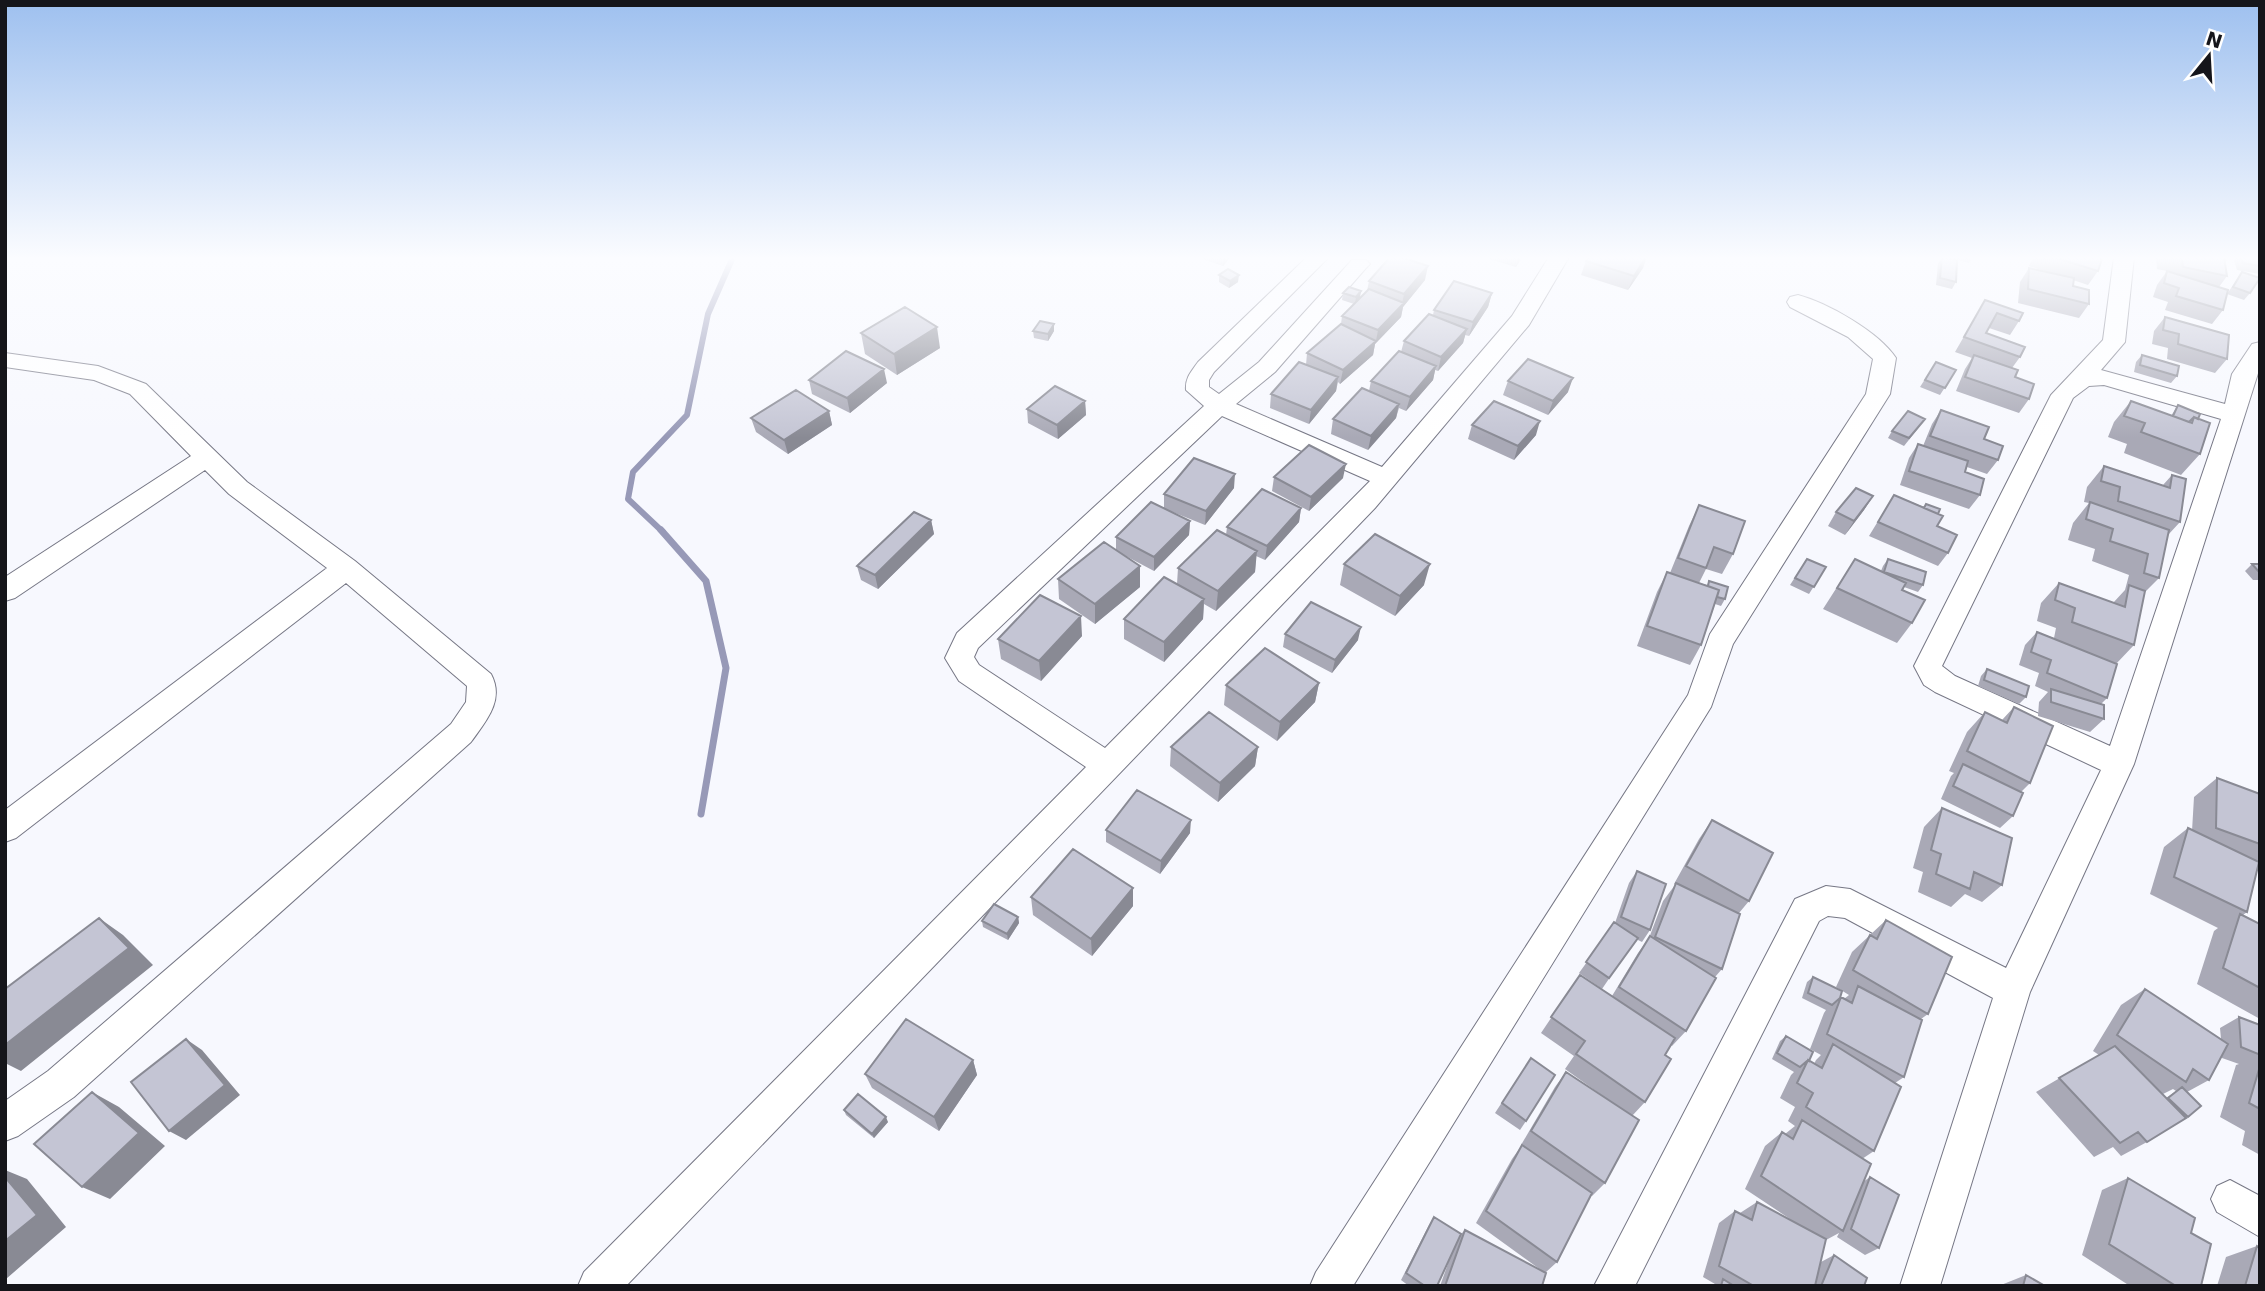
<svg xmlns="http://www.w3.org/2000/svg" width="2265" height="1291" font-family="'DejaVu Sans',sans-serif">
	<rect width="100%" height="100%" fill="#f7f8fe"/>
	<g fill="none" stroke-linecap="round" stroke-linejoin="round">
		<path stroke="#9799b7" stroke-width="6" d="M663,532L628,499L633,472L687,415L708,314L733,257"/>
		<path stroke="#9799b7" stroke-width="7" d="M661,530L706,581L726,668L701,814"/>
		<defs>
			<path id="street" d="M1307,257H1329L1214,372L1209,380V387L1219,394L1259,362L1352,260H1366L1370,264L1366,268L1275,372L1236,404L1382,467L1512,316L1549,257H1569L1529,325L1375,508L626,1286H578L584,1272L1086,767L959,681L945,658L957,633L1204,406L1186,390C1185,378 1191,372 1198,362ZM1222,416L1370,481L1105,748L979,665L974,657L978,648Z
				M2114,257H2134L2125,342L2101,370L2225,404L2232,374L2252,344L2260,342V367L2134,764L2030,992L1940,1286H1900L1993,998L1845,918L1828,916L1819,921L1635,1286H1594L1795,899L1826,886L1850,889L2006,968L2101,770L1935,692L1924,685L1914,666L2051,395L2103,340ZM2104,385L2221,419L2110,746L1955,676L1942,666L2073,398L2089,386Z
				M1798,295C1828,303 1879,332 1896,358L1890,394L1733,644L1711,707L1353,1286H1310L1316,1272L1688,695L1710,634L1866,394L1873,359L1848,337L1790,307L1787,302L1790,297Z
				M5,353L98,366L146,384L247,482L355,561L491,674C505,700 486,721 471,742L74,1097L18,1136L5,1141V1101L48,1071L451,724L466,702L467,686L346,583L16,838L5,842V810L327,568L229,494L205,470L15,598L5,601V577L191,456L130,394L94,380L5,367Z
				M2230,1180L2260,1196V1237L2217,1212L2211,1199L2217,1186Z"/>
		</defs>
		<use href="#street" stroke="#767785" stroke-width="2"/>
		<use href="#street" fill="#fff" fill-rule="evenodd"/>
	</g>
	<path fill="#a9a9b6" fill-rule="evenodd" d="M1197,257H1230L1223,266Z
		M1482,257H1522L1516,267Z
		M1589,257H1647L1643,268L1628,290L1581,275L1586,261Z
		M1941,257L1956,282L1952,289L1936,285L1938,264Z
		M1947,257H1973L1969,263Z
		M2033,257H2097L2098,271L2088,285L2073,280V286L2089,304L2079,318L2018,303L2020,282L2029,268L2047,272L2029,266Z
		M2156,257H2229L2225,262L2227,276L2219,287L2223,310L2212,324L2165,310L2168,302L2153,297L2157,285L2167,271L2157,269Z
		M2233,257H2260V274L2237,270L2234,260L2236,258Z
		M2242,272L2250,293L2244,300L2227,294Z
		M1219,275L1238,282L1229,288L1219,282Z
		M1425,280L1403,307L1401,317L1375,344L1373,355L1340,384L1338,382L1336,391L1309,424L1270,408L1271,394L1306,365L1307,353L1341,324L1342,316L1354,304L1342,300L1343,293L1359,299L1367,291L1369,281Z
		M1492,293L1488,307L1469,336L1465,335L1463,343L1438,371L1435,370L1433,380L1406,411L1399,408L1396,418L1368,450L1331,434L1333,419L1369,391L1371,381L1401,352L1404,341L1433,315L1434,310Z
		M1985,300L2019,321L2010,335L1989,328L1986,333L2020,357L2012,368L2015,377L2029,399L2019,413L1956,391L1965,369L1972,358L1955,352Z
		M2165,317L2227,359L2215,373L2167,359L2168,348L2152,344L2154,331Z
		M1054,324V331L1048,341L1034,338L1033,331Z
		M861,333L940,348L897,375L865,354Z
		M2142,355L2177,376L2171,383L2134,372L2136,362Z
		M1936,362L1956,370L1940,395L1920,387Z
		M809,380L887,383L850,413L812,394Z
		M1508,381L1568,392L1548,415L1503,395Z
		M1085,401L1086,415L1058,439L1028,423L1027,409Z
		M2131,401L2171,416L2178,405L2198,419L2200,454L2181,475L2124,453L2127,444L2108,437L2114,422Z
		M1941,410L1984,439L1998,460L1987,474L1967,467L1965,472L1980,495L1969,509L1900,485L1909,458L1918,444L1923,446L1932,424Z
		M829,411L832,425L788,454L756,432L751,418Z
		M1472,425L1536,435L1514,460L1468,439Z
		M1920,426L1904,446L1888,438L1892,431Z
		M2104,466L2163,485L2172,475L2180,522L2168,535L2159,578L2144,593L2134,645L2116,664L2107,698L2101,704L2104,719L2090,732L2038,716L2039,702L2048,692L2035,686L2039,673L2019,665L2025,645L2037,632L2054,638L2056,628L2037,621L2041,603L2059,583L2113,603L2125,590L2129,575L2092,561L2095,549L2068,540L2073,523L2089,503L2084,502L2087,487Z
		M1274,477L1343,478L1309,511L1272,491Z
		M1234,488L1205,525L1170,511L1190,521L1189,535L1154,571L1122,554L1140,587L1095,624L1059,599L1058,579L1116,550V537L1164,508V494Z
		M1894,495L1924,507L1926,504L1938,514L1937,526L1948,553L1938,566L1869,536Z
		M1873,496L1864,510L1845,535L1828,526L1836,512Z
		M1699,505L1733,554L1722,574L1706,569L1699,583L1707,585L1709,581L1725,599L1721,606L1715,604L1701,645L1690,665L1637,646L1657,592L1667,572L1670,573L1689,526Z
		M1301,508L1299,522L1265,560L1256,556L1255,572L1216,611L1204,604L1203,619L1164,662L1124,639V619L1177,584L1178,568L1226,535L1227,527Z
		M931,520L934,534L878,589L861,580L857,566Z
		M1807,559L1826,567L1809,594L1790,585Z
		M1855,559L1881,571L1883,566L1888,559L1923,585L1918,592L1904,587L1902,590L1912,623L1897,643L1823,609Z
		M1344,564L1424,585L1395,616L1340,585Z
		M2252,564H2260V580H2253L2245,571Z
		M1285,634L1358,640L1332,673L1283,647Z
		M1082,636L1041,681L1001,659L998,639Z
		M1987,669L2026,697L2019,704L1978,686L1981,676Z
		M1319,683L1315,702L1277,741L1224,705L1226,685Z
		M2014,707L2030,783L2021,792L2013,816L2000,828L1941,799L1951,776L1954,773L1949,771L1967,732L1985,712L2002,720Z
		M1171,747H1258L1255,766L1218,802L1170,766Z
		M2217,778L2260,794V861L2258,862L2247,912L2243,915L2260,924V1019L2197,984L2214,931L2218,928L2150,894L2164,847L2188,828L2192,831L2194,797Z
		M1942,808L2002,885L1982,902L1965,894L1951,907L1918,892L1923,872L1913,868L1924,827Z
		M1712,820L1749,901L1739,913L1722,969L1715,977L1686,1031L1672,1046L1671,1045L1665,1055L1645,1102L1632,1116L1605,1183L1592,1196L1591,1195L1557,1262L1545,1273L1476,1223L1512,1159L1522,1145H1521L1555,1087L1566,1072L1617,1106L1565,1069L1574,1056L1541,1033L1580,975L1612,996L1638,953L1649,938L1663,901L1675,885L1674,884L1699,839Z
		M1106,830L1190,833L1160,874L1106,842Z
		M1637,871L1650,930L1642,942L1636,939L1602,989L1579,973L1615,923L1629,883Z
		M1031,897L1133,906L1092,956L1033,915Z
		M1018,917L1019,923L1008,940L983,927L982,921Z
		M1886,920L1928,1014L1921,1019L1904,1077L1895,1083L1874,1151L1862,1159L1863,1182L1870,1177L1879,1248L1865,1255L1837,1237L1839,1233L1826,1240L1820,1265L1821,1262L1834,1255L1864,1286H1712L1715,1284L1703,1277L1719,1223L1735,1211L1740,1213L1757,1202L1790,1219L1745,1189L1765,1146L1782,1132L1785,1134L1795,1126L1788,1121L1795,1107L1780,1098L1791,1075L1794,1072L1772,1059L1780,1041L1786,1036L1809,1061L1814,1064L1816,1060L1821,1055L1810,1049L1824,1013L1826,1010L1802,998L1807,982L1813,977L1840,998L1844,999L1849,995L1836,987L1852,952Z
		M2145,989L2221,1039L2220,1028L2239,1017L2260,1025V1155L2242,1145L2245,1131L2220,1117L2236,1065L2239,1064L2222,1058V1056L2209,1080L2187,1092L2188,1117L2147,1142L2121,1156L2113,1147L2094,1157L2036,1092L2099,1055L2093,1051L2121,1005ZM2173,1089L2176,1091L2166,1098L2163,1094Z
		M1531,1058L1526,1121L1520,1130L1495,1113Z
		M973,1060L977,1075L939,1131L872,1088L865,1074Z
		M844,1110L888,1122L874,1138L846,1115Z
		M2128,1178L2191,1233L2201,1286H2130L2082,1255L2102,1190Z
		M1434,1217L1460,1235L1465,1230L1542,1286H1440L1450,1258L1437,1286H1409L1401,1280L1429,1225Z
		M2257,1246L2260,1286H2217L2226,1257Z
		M2026,1275L2045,1286H2001V1285Z"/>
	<path fill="#898a94" d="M1225,257L1230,258L1223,266V259Z
		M1519,257H1522L1516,267Z
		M1646,257L1643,268L1628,290L1634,276Z
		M1428,266L1425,280L1403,307L1401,317L1375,344L1373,355L1340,384L1343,370L1376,341L1378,330L1402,304L1404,294Z
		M1239,275L1238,282L1229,288L1230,281Z
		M1361,291L1360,298L1355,304L1356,297Z
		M1492,293L1488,307L1469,336L1473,322Z
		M1054,324V331L1048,341V334Z
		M937,327L940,348L897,375L894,354Z
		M1467,329L1463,343L1438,371L1441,357Z
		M1436,366L1433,380L1406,411L1410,397Z
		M884,369L887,383L850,413L847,398Z
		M1338,377L1336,391L1309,424L1311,410Z
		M1573,378L1568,392L1548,415L1553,401Z
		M1085,401L1086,415L1058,439L1057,425Z
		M1399,404L1396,418L1368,450L1371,436Z
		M829,411L832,425L788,454L784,440Z
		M1540,421L1536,435L1514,460L1518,446Z
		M1346,464L1343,478L1309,511L1311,497Z
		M1235,474L1234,488L1205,525L1206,511Z
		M1873,496L1864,510L1845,535L1854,521Z
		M1301,508L1299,522L1265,560L1267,546Z
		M931,520L934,534L878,589L875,575Z
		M1190,521L1189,535L1154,571V557Z
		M1257,551L1255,572L1216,611L1218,591Z
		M1430,564L1424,585L1395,616L1400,596Z
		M1140,566V587L1095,624V604Z
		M1204,599L1203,619L1164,662V642Z
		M1081,616L1082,636L1041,681L1039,661Z
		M1361,627L1358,640L1332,673L1335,660Z
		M1319,683L1315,702L1277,741L1280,722Z
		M1258,747L1255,766L1218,802L1220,783Z
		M1191,820L1190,833L1160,874L1161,861Z
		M1133,888V906L1092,956L1091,939Z
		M1018,917L1019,923L1008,940L1007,934Z
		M99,918L123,935L153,965L21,1071L5,1063V1045Z
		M186,1039L202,1050L240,1095L186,1140L169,1131Z
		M973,1060L977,1075L939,1131L934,1117Z
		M92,1092L119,1107L165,1146L110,1199L82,1187Z
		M886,1117L888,1122L874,1138L872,1134Z
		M5,1170L27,1179L66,1227L6,1279Z"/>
	<path fill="#c4c5d4" stroke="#898a94" stroke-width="2" d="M1390,257H1401L1428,266L1404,294L1369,281Z
		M1589,257H1646L1634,276L1586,261Z
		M1942,257L1957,260L1956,282L1940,278Z
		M2053,257H2095L2102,259L2098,271Z
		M2175,257H2224L2227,276L2183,267L2182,258Z
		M2241,257H2260V266L2243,263Z
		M2029,268L2074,278L2073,286L2089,290V304L2028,289Z
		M1228,269L1239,275L1230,281L1219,275Z
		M2167,271L2228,290L2223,310L2176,296L2179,288L2164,283Z
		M2242,272L2260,278L2250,293L2233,287Z
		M1454,281L1492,293L1473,322L1434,310Z
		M1349,287L1361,291L1356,297L1343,293Z
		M1369,289L1404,303L1378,330L1342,316Z
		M1985,300L2023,313L2019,321L1997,313L1986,333L2025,347L2020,357L1964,337Z
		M905,307L937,327L894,354L861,333Z
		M1429,314L1467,329L1441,357L1404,341Z
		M2165,317L2229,335L2227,359L2178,344L2179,334L2163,330Z
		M1040,321L1054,324L1048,334L1033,331Z
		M1341,324L1376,341L1343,370L1307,353Z
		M846,351L884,369L847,398L809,380Z
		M1399,351L1436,366L1410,397L1371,381Z
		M1974,355L2018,370L2015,377L2034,384L2029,399L1965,377Z
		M2142,355L2179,366L2177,376L2140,365Z
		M1528,359L1573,378L1553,401L1508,381Z
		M1299,362L1338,377L1311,410L1271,394Z
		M1936,362L1956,370L1945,388L1925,380Z
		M1055,386L1085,401L1057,425L1027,409Z
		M1362,388L1399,404L1371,436L1333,419Z
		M796,390L829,411L784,440L751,418Z
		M1494,401L1540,421L1518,446L1472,425Z
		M2131,401L2192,423L2194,417L2210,423L2200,454L2141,432L2145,423L2124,416Z
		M2178,405L2200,414L2198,419L2194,417L2189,422L2173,416Z
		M1941,410L1989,427L1984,439L2003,446L1998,460L1930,436Z
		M1908,411L1925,419L1909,438L1892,431Z
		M1918,444L1968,461L1965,472L1984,479L1980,495L1909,471Z
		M1309,445L1346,464L1311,497L1274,477Z
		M1194,458L1235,474L1206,511L1164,494Z
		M2104,466L2170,488L2172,475L2186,479L2180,522L2118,501L2120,487L2101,481Z
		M1856,488L1873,496L1854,521L1836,512Z
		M1262,489L1301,508L1267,546L1227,527Z
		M1894,495L1943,516L1937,526L1957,535L1948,553L1878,522Z
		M1151,502L1190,521L1154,557L1116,537Z
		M2090,502L2169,530L2159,578L2144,573L2148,554L2110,541L2113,529L2086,519Z
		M1926,504L1940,509L1938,514L1924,508Z
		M1699,505L1745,521L1733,554L1714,547L1706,568L1678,558Z
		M914,512L931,520L875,575L857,566Z
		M1217,530L1257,551L1218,591L1178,568Z
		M1375,534L1430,564L1400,596L1344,564Z
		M1104,542L1140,566L1095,604L1058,579Z
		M1807,559L1826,567L1814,587L1795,578Z
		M1855,559L1906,583L1902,590L1925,600L1912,623L1837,588Z
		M1888,559L1926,572L1923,585L1884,572Z
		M2252,564H2260V573Z
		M1667,572L1719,590L1701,645L1647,626Z
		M1164,577L1204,599L1164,642L1124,619Z
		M1709,581L1728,587L1725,599L1717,597L1719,590L1708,586Z
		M2059,583L2125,607L2129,585L2145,591L2134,645L2072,622L2075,608L2055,600Z
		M1040,595L1081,616L1039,661L998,639Z
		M1311,602L1361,627L1335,660L1285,634Z
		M2037,632L2117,664L2107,698L2047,673L2051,660L2031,652Z
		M1265,648L1319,683L1280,722L1226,685Z
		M1987,669L2029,686L2026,697L1984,680Z
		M2051,689L2104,705V719L2051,702Z
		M2014,707L2053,726L2030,783L1967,751L1985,712L2007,723Z
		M1209,712L1258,747L1220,783L1171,747Z
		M1963,764L2023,793L2013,816L1953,786Z
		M2217,778L2260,794V844L2216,828Z
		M1137,790L1191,820L1161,861L1106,830Z
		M1942,808L2012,838L2002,885L1974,872L1970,889L1936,874L1941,854L1931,850Z
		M1712,820L1773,853L1749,901L1686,866Z
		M2188,828L2259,862L2247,912L2174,877Z
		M1073,849L1133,888L1091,939L1031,897Z
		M1637,871L1666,884L1650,930L1621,917Z
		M1676,883L1740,914L1722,969L1655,937Z
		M994,904L1018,917L1007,934L982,921Z
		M2240,914L2260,924V988L2223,968Z
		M99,918L129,948L5,1045V989Z
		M1886,920L1952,957L1928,1014L1853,970L1870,935L1877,939Z
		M1614,922L1638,938L1609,978L1586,962Z
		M1650,936L1716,978L1686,1031L1619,987Z
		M1580,975L1675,1038L1665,1055L1671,1059L1645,1102L1576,1054L1585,1041L1551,1017Z
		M1813,977L1842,991L1840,998L1832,1005L1808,993Z
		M1858,986L1922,1020L1904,1077L1827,1034L1841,997L1852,1003Z
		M2145,989L2228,1044L2209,1080L2193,1069L2186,1082L2117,1035Z
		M2239,1017L2260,1025V1053L2258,1054L2241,1047Z
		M906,1019L973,1060L934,1117L865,1074Z
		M1786,1036L1813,1052L1809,1061L1808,1060L1800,1067L1777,1053Z
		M186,1039L225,1085L169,1131L131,1082Z
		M1833,1044L1901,1087L1874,1151L1806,1107L1813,1093L1797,1083L1808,1060L1822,1068Z
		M2115,1046L2186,1118L2147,1142L2138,1132L2120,1143L2059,1078Z
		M1531,1058L1555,1075L1526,1121L1502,1103Z
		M2260,1066V1109L2249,1103Z
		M1566,1072L1639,1120L1605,1183L1531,1131Z
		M2182,1087L2201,1106L2188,1117L2168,1098Z
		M92,1092L139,1133L82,1187L34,1144Z
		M858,1094L886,1117L872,1134L844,1110Z
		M1802,1120L1871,1164L1843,1231L1761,1176L1782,1132L1793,1139Z
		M1522,1145L1592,1193L1557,1262L1486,1211Z
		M5,1177L37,1215L5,1241Z
		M1870,1177L1899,1195L1879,1248L1851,1229Z
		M2128,1178L2195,1218L2191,1233L2211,1244L2201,1286H2176L2109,1244Z
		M1757,1202L1826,1239L1815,1286H1754L1719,1266L1735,1211L1752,1220Z
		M1434,1217L1461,1234L1437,1286H1425L1406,1273Z
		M1465,1230L1546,1273L1542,1286H1445Z
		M2257,1246L2260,1248V1286H2245Z
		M1834,1255L1867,1278L1864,1286H1821Z
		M2026,1275L2045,1286H2023Z
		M1723,1279L1734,1286H1721Z"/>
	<linearGradient id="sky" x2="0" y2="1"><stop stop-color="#9ec0ef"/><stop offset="0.59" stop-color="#fbfcff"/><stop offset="1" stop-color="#fbfcff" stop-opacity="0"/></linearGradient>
	<rect width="2265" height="438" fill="url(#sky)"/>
	<rect width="2265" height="1291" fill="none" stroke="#15151a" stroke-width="14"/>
	<g transform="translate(2209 56) rotate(18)" stroke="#ffffff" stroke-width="5" paint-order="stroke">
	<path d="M0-5L12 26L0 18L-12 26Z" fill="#15151a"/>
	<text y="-10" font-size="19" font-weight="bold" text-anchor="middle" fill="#15151a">N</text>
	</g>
</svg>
